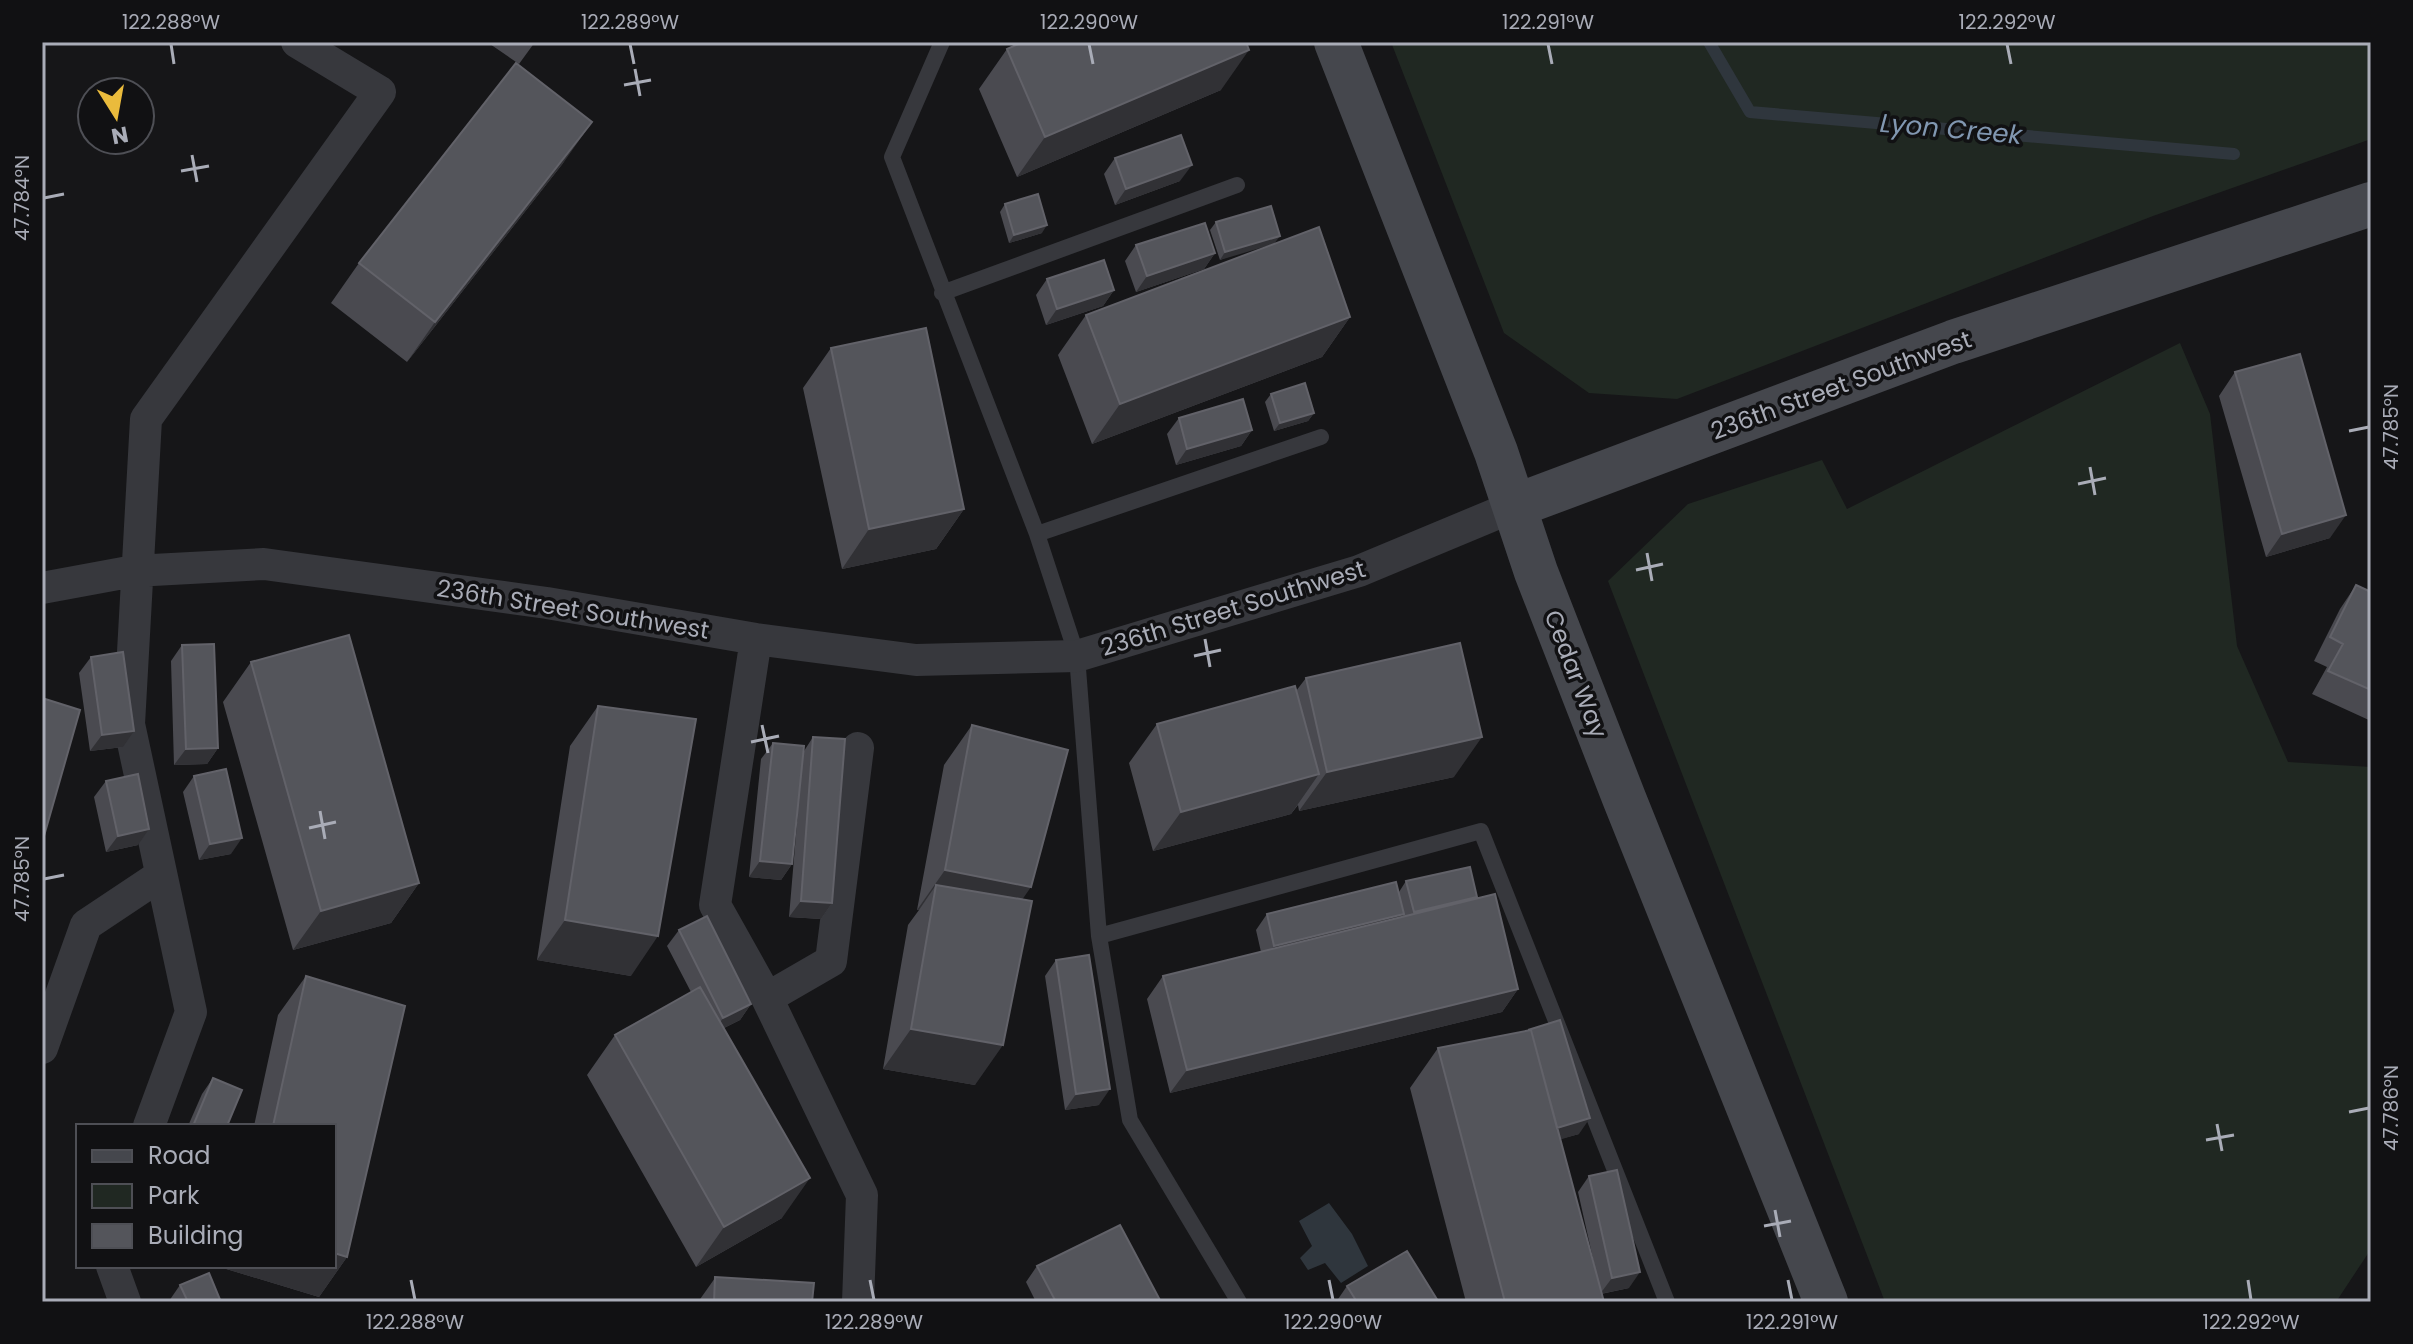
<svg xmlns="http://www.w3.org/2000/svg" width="2413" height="1344" font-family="Poppins,sans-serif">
	<rect width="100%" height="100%" fill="#161618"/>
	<path fill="#202822" d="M1391,42H2371V139L2153,216L1677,399L1589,393L1504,333Z
		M2180,343L2210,414L2237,646L2288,762L2371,767V1249L2336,1302H1885L1608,581L1688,504L1822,460L1847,509Z"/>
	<path fill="#2f363d" d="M1329,1203L1352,1234L1368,1266L1341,1283L1325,1263L1308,1270L1300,1258L1312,1246L1299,1221Z"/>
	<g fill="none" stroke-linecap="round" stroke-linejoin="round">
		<path stroke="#2f363d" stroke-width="12" d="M1709,42L1750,112L2234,154"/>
		<path stroke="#37383d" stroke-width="16" d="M942,42L892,157L1037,534L1077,656L1099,936L1130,1120L1239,1302
			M942,293L1237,185
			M1037,534L1321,437
			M1099,936L1481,831L1667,1302"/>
		<path stroke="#37383d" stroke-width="32" d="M42,588L134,571L264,564L547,603L756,639L916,660L1077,656L1359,571L1515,506
			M756,639L715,905L767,998L862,1195L858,1302
			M767,998L831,961L858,748
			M42,1048L86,925L161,875
			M149,1126L191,1012L129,724L146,419L380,92L297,42
			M112,1266L125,1302"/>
		<path stroke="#45474d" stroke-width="44" d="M1336,42L1496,452L1536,572L1624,798L1826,1302
			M1515,506L1953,342L2371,204"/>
	</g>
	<path fill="#4a4a50" d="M487,42H535L519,64Z
		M1007,49L1221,90L1017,177L979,89Z
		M1115,158L1180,181L1115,205L1104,174Z
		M564,162L407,362L331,303L359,263Z
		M1005,204L1042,233L1009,243L1000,212Z
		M1216,222L1280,236L1220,260L1210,230Z
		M1136,245L1215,253L1204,269L1136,292L1125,261Z
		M1047,279L1114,290L1103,306L1046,325L1036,295Z
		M1086,315L1350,317L1322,357L1092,444L1058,355Z
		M831,348L964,509L936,549L842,569L803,388Z
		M2235,372L2330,538L2266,557L2219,396Z
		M1271,394L1314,413L1308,421L1274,431L1265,402Z
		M1179,418L1252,430L1241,446L1176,465L1167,434Z
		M2356,585L2371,592V721L2312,694L2327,667L2314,661L2340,609Z
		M182,645L218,748L207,764L174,765L171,661Z
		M91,657L123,747L90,751L79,673Z
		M251,662L419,883L391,923L293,950L223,702Z
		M1306,678L1454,777L1299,811L1298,805L1291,814L1153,851L1129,763L1157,724L1296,691Z
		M598,706L631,976L537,960L570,746Z
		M972,725L1022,899L975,1085L883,1069L908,925L919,910H917L944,765Z
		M813,737L832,903L821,919L789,917L798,811L792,864L781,880L749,877L761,759L773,743L804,751Z
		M194,776L231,854L199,860L183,792Z
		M106,781L138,845L106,852L94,797Z
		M1406,881L1477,897L1475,899L1518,989L1502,1012L1170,1093L1147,999L1163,976L1261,952L1256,930L1267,914L1399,892Z
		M679,930L751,1004L740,1020L724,1028L782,1218L696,1267L587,1075L615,1035L691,992L667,946Z
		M1056,960L1099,1105L1065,1110L1045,976Z
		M306,976L405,1006L347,1257L319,1297L223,1268V1266H334V1126H254L278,1015Z
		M1438,1048L1579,1134L1560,1139L1596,1272L1578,1192L1589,1176L1629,1288L1601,1294L1604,1302H1466L1410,1088Z
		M213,1078L227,1126H188L202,1094Z
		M1037,1266L1161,1302H1036L1026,1282Z
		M715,1278L812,1302H698Z
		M180,1285L221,1302H170L169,1301Z
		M1347,1286L1437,1302H1336Z"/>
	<path fill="#313135" d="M1249,50L1221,90L1017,177L1045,137Z
		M592,122L564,162L407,362L435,322Z
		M1192,165L1180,181L1115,205L1126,189Z
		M1047,225L1042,233L1009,243L1014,235Z
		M1280,236L1274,244L1220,260L1225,252Z
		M1215,253L1204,269L1136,292L1147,276Z
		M1114,290L1103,306L1046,325L1057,309Z
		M1350,317L1322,357L1092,444L1120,404Z
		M1314,413L1308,421L1274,431L1280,423Z
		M1252,430L1241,446L1176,465L1187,449Z
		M964,509L936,549L842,569L869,529Z
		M2346,515L2330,538L2266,557L2282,534Z
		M134,731L123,747L90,751L102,735Z
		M1482,737L1454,777L1299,811L1327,772Z
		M218,748L207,764L174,765L186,749Z
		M1319,774L1291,814L1153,851L1181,812Z
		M149,829L138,845L106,852L118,836Z
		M242,838L231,854L199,860L210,844Z
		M760,861L792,864L781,880L749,877Z
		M945,870L1031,887L1003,927L936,885L919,910H917Z
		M419,883L391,923L293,950L321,911Z
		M1477,897L1465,913L1403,928L1414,912Z
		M801,901L832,903L821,919L789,917Z
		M1404,914L1392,930L1263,962L1274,946Z
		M565,920L658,936L631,976L537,960Z
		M1518,989L1502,1012L1170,1093L1187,1070Z
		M751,1004L740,1020L712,1034L723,1018Z
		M911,1029L1003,1045L975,1085L883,1069Z
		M1110,1089L1099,1105L1065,1110L1076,1094Z
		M1590,1118L1579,1134L1545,1144L1556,1128Z
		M810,1178L782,1218L696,1267L724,1227Z
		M334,1253L347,1257L319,1297L223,1268L224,1266H334Z
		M1640,1272L1629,1288L1600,1294L1612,1278Z"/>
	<path fill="#54555b" stroke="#626269" stroke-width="2" d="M1023,42H1246L1249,50L1045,137L1007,49Z
		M516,63L592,122L435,322L359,263Z
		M1181,135L1192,165L1126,189L1115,158Z
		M1038,194L1047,225L1014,235L1005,204Z
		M1271,206L1280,236L1225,252L1216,222Z
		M1205,223L1215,253L1147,276L1136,245Z
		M1319,227L1350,317L1120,404L1086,315Z
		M1104,260L1114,290L1057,309L1047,279Z
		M926,328L964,509L869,529L831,348Z
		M2300,354L2346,515L2282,534L2235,372Z
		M1305,383L1314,413L1280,423L1271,394Z
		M1243,399L1252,430L1187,449L1179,418Z
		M2356,585L2371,592V690L2328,671L2343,644L2330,637Z
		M349,635L419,883L321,911L251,662Z
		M1460,643L1482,737L1327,772L1306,678Z
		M214,644L218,748L186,749L182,645Z
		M123,652L134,731L102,735L91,657Z
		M1295,686L1319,774L1181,812L1157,724Z
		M42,698L80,710L42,843Z
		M598,706L696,719L658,936L565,920Z
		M972,725L1068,750L1031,887L945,870Z
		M813,737L845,739L832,903L801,901Z
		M773,743L804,746L792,864L760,861Z
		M226,769L242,838L210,844L194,776Z
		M138,774L149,829L118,836L106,781Z
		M1470,867L1477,897L1414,912L1406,881Z
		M1396,882L1404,914L1274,946L1267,914Z
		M936,885L1032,901L1003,1045L911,1029Z
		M1495,894L1518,989L1187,1070L1163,976Z
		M707,916L751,1004L723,1018L679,930Z
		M1089,955L1110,1089L1076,1094L1056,960Z
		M306,976L405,1006L347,1257L334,1253V1126H273Z
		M700,987L810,1178L724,1227L615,1035Z
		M1560,1020L1590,1118L1557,1128L1531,1030H1528Z
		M1531,1030L1604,1302H1505L1438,1048Z
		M213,1078L242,1090L227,1126H193Z
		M1617,1170L1640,1272L1612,1278L1589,1176Z
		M1120,1225L1161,1302H1056L1037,1266Z
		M1407,1251L1438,1301L1357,1302L1347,1286Z
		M209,1273L221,1302H188L180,1285Z
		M715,1277L814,1283L812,1302H714Z"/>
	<path fill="none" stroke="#a9acb7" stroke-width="3" d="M171,44L174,64M630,44L634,64M1089,44L1093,64M1548,44L1552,64M2007,44L2011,64M635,69L640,96M624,85L651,80M192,155L197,182M181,171L209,166M44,198L64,194M2349,431L2369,427M2090,467L2095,495M2078,484L2106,478M1647,553L1652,581M1636,570L1663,564M1205,639L1210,667M1194,656L1221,650M762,725L768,753M751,742L779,736M320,811L325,839M309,828L336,822M44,879L64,875M2349,1112L2369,1108M2217,1124L2222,1151M2206,1140L2234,1135M1775,1210L1780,1237M1764,1226L1791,1221M411,1280L415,1300M870,1280L874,1300M1329,1280L1333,1300M1788,1280L1792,1300M2248,1280L2251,1300"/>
	<g text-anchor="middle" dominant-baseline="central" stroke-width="7" stroke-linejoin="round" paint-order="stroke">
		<g font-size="24" fill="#a9acb7" stroke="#111113">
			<text transform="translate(1841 385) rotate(-20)">236th Street Southwest</text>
			<text transform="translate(1233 608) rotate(-17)">236th Street Southwest</text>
			<text transform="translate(573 609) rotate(9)">236th Street Southwest</text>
			<text transform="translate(1576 674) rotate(69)">Cedar Way</text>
		</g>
		<g font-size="26" font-style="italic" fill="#8197b1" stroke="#111113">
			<text transform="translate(1951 129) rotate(5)">Lyon Creek</text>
		</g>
	</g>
	<rect width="2413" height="1344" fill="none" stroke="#111113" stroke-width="88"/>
	<rect x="76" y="1124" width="260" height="144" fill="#111113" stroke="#4e4f55" stroke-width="2"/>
	<rect x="92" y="1150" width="40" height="12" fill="#45474d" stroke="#4e4f55" stroke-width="2"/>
	<text x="148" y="1164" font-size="24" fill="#a9acb7">Road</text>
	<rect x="92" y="1184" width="40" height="24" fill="#202822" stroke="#4e4f55" stroke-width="2"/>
	<text x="148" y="1204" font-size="24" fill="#a9acb7">Park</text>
	<rect x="92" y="1224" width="40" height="24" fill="#54555b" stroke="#4e4f55" stroke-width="2"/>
	<text x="148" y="1244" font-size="24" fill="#a9acb7">Building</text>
	<g transform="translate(116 116) rotate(169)"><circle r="38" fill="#111113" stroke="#4e4f55" stroke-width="2"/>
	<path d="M0-6L14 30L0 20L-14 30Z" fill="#eabb3c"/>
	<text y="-12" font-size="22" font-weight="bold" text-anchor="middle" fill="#a9acb7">N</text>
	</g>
	<rect x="44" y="44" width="2325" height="1256" fill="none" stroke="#a9acb7" stroke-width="3"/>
	<g font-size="20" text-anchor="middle" fill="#a9acb7">
		<text x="171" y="29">122.288°W</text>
		<text x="630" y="29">122.289°W</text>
		<text x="1089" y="29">122.290°W</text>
		<text x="1548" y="29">122.291°W</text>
		<text x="2007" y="29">122.292°W</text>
		<text transform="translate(22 198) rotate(-90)" y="7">47.784°N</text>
		<text transform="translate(2391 427) rotate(-90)" y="7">47.785°N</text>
		<text transform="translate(22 879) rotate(-90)" y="7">47.785°N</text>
		<text transform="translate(2391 1108) rotate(-90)" y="7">47.786°N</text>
		<text x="415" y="1329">122.288°W</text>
		<text x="874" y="1329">122.289°W</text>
		<text x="1333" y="1329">122.290°W</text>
		<text x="1792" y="1329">122.291°W</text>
		<text x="2251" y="1329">122.292°W</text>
	</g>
</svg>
